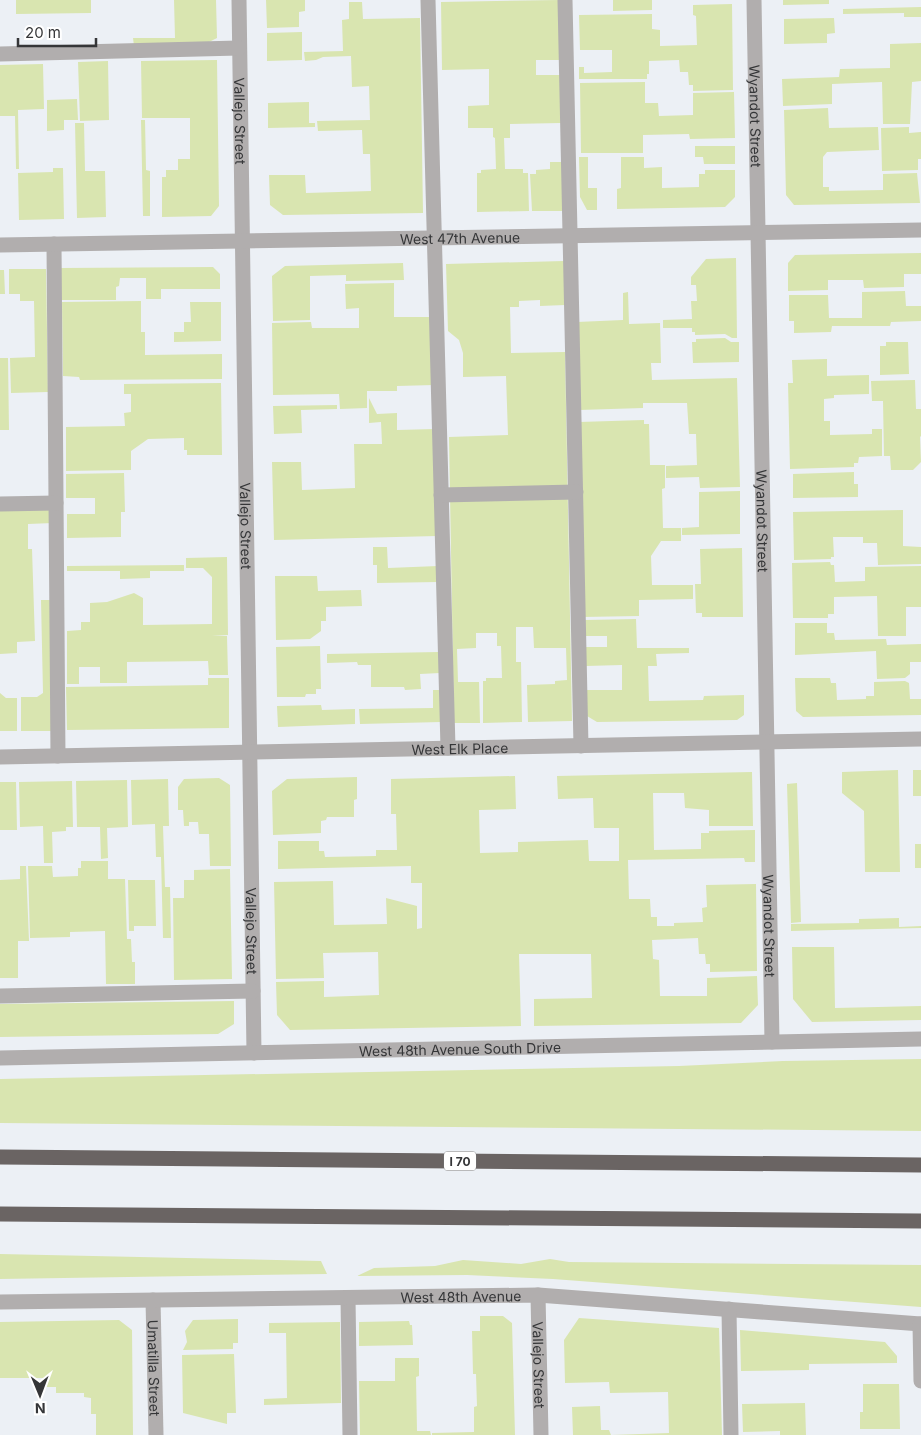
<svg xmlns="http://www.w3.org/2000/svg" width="921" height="1435" font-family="Inter,sans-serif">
	<rect width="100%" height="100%" fill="#ecf0f5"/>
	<path fill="#d9e5b0" d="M16,0H91V13L16,14Z
		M174,0H216L217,38L205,44L134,46L133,38H175Z
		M266,0H305V11L299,12V27L267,28Z
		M559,0L560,60H536V75H560L561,123L510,124V138H504L505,169H523V173H528L529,211L477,212V173H481V170L496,169L495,138L493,137V128H468V106L489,105V69L442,70L441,2Z
		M613,0H652V10L613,11Z
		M783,0H829V4L783,5Z
		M349,2H362L363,19L420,18L423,213L283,215L270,205L269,175H305L306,193L371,191L370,154H363L362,130L318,131L317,121L370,120L369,86L352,87L351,56L323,57L316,60L305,61L304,52L343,51L342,20L349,19Z
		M732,4L733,90L693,91V85H689L688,72H680L679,60L649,61V74H647V79H579V67H584V73L612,72V50H580L579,15L652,14V29L660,30V46L697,45L696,16L693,15V5Z
		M921,7V17H904V13L843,14V9Z
		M834,18L835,33L827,34V43L784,44V19Z
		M302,32V60L267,61V33Z
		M921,43V81L912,82L910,124H883L882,82L832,84V104L783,106L782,79L839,77L840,69L890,68V44Z
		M217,60L219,206L211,216L162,217V177H166V170H178V159H190V118H142L141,61Z
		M108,61L109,120L80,121L78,62Z
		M43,64L44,109L18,110L19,169H16L15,116H0V65Z
		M645,82V103H658L659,116L693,115V93L734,92L735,138L690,139L689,134L643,135V153H581L580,83Z
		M77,99L78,120H64V130L47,131V100Z
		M309,102V123H315V127L268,128V103Z
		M828,108L829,128L878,127L879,150L827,152L823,157V187H829V191L883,190V174L917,173L920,203L794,205L786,195L784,110Z
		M141,120H145L146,170L150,171V216H143Z
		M75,123H84L85,171H105L106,217L77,218Z
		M909,127V133L921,132V159H918V170L882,171L881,128Z
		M695,146H735V164H704L703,157H695Z
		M579,157H588V188H597V210H587L580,197Z
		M621,157H644V168L662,167V188L699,187V174H705V170H735V197L725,207L617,209V189L621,188Z
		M550,162H562L563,211H532L530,174H536V170L550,169Z
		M53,168H63L64,219L19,220L18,173L53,172Z
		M921,253V274H904V287L864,288L863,280H828V290L788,291V263L795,255Z
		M736,258L737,338H732L725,334L695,335V332H692V328H663V320L692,319L691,301H697L696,285H691V277L706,259Z
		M564,261L565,305L540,306V300L519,301V307H510L511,353L565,352L572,721L528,722L527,685L555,684V681L567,680L566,648H534L533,627H516V662H521L522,722L483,723V681H486V678H502L501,646H497V633H476V648L457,649L458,682H479L480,723H454L449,437L508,435L506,376L463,377V353L459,340L448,331L446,264Z
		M403,263L404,280L346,281V275L310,276V320L273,321L272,276L285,266Z
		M213,267L220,274V289H161V299H146V278H120L119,286L116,287V300H61V268Z
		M9,269H46L48,392L11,393L10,358L35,357L34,301H20V294H9Z
		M0,270H4L5,294H0Z
		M394,283V317H433L434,385L397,386V391H367V408L340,409L339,394L273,395L272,323L311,322L312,328H359V308L346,309L345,284Z
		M905,291L906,306H921V321L891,322L890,326H832L831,332L794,333V321H789V295H828L829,318H862V292Z
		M628,292L629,324L660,323L661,363H651L652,380L737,378L740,487L700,488L699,477L666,478V466L697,465L696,434H689L687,403H643V408L579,410L577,322L623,320V293Z
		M141,301V332H145V355L222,354V379L80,380L79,377L63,376L62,302Z
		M190,302H221V341L174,342V332H184V322H191Z
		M725,338L731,342H739V362L693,363L692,342H696V339Z
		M886,342H908L909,374L880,375V346H886Z
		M0,358H8L9,430H0Z
		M827,359V376L869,375V394L834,395V398L824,399V421H830V435L872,434V429H882V456L859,457L858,463H854V467L790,469L788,383H793L792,360Z
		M915,380L916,409H921V436L920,437L921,462L913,470H891L890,456H884L883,401H872L871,381Z
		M221,383L222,455H187V450H184V438L148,439L131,451V470L66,471V427L125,426L124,413L131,412V394H124V384Z
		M369,398L377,414L397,413V430L435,429L437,536L274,540L272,462H301L302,490L355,488L354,444H382L381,422L369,423Z
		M337,405V409L301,410L302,433L274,434L273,406Z
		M644,420V424H649L650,465H665V488L662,489L663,528H681V541H661L651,556L652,585H693V599L639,600V616L582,617L579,422Z
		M854,472V484H858V497L793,498V474Z
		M124,473L125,512H121V537L67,538V514H95V498H66V474Z
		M740,491V534L682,535V528L699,527V492Z
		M53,507V523L28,524V549H32L35,641L17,642V653L0,654V508Z
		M903,510V546L921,547V564L878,565L877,543H863V537H833L834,557H831V559L794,560L793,512Z
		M373,547H387L388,568L438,566V582L377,583V565H373Z
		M742,548L743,617H702V613H696L695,584H701L700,549Z
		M227,557L228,635L212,636H227L228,675H209L208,661L127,662V683H100V667H79V684H67V631L81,630V622H90V603L107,602L134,593L143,598V625L212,624V577L203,568H186V558Z
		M830,562L831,565H834L835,582L865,581V567L921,566V607H906V636H878L877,596L834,597V614H828V618H793L792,563Z
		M184,565V571H150V578L120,579V571H67V566Z
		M275,576H317L318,591L361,590L362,606L326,607V621H321V631L310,639L276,640Z
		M41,600H50L52,731H21V697H37L43,693Z
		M636,619L637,648H689V653L656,654L657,666H648L649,701L703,700L704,696L744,695V715L737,720L597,722L587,716V690H622V665L586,666V647H607V636H586L585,620Z
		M795,623H827V633H834L835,640L886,639L887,645L921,644V662H910V674L905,678L877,679L876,651L795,655Z
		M320,646L321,689H316V694H306L305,697H277L276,647Z
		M439,652L440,673L420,674L421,689L405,690L404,687H371V665H358L357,662L327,663V654Z
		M208,678H229V728L67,730L66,687L208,685Z
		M795,678H830L831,683H836L837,700L866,699V696H874V682L905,681L909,683L910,699H921V715L803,717L796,711Z
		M433,690H440L441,722L360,724L359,709L433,708Z
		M0,693L6,698H17V731H0Z
		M321,705L322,710L355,709V724L278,727L277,706Z
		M898,770L900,872H865L864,811L842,793V772Z
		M913,770H921V796H913Z
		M752,772L753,826H709V810L685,808L684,793H653L654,850L701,849V833H709V831L755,830V862H745L744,858L628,860L629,899H650L651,917H657V926H674V923L703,922L702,908L707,907L706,885L756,884L757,971L710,972V964H706L705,954H699L698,938L652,940L653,959L659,960L660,996H707V978L757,976L758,1005L741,1023L534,1026V999L592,998L591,954H519L521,1026L290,1030L277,1015L276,982L324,981V997L379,995L378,952L323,953L324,978L276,979L274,882L333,881L334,925L387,924L386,898L417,906V929L422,928V883H411V866L278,869V841H319V851H324L325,857L376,856V850H397L396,814H391V779L515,776L516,809L479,810L480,853L518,852V842L588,840L589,861H619V828H594L593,798L558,799L557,776Z
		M357,777V799L354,800V817H327L326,820L321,821V833L273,835L272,791L287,779Z
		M219,778L230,785L231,866H210L209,834H199L198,822H189V826H184L183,810H178V787L184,779Z
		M168,779L169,826H163L165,887H170L171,938H163L161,857H156L155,824L132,825L131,780Z
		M127,780L128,827L107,828L108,858L101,859L100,827H77L76,781Z
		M72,781L73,827H66V831L52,832L53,863H44L43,826L20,827L19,782Z
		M0,782H16L17,830H0Z
		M797,783L801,922L791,923L787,784Z
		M915,844H921V868H915Z
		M81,861H108V879H125L127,939H131L132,962H135V984H106L105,931L70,932V937L30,938L28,866H52L53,877L78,876V868H81Z
		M20,866H26L29,941H18V978H0V880L20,879Z
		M230,869L232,979L174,980L173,898H184V880H194V870Z
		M128,880H155L156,926H134V931H129Z
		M899,918V927L921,926V928L791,931V924L859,923V919Z
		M792,947H834L835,1008L921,1006V1020L812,1022L793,999Z
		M234,1001V1024L218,1034L0,1037V1004Z
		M921,1059V1131L0,1123V1079L679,1066L783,1061Z
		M0,1254L321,1261L327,1274L0,1279Z
		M550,1259L569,1262L921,1265V1307L553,1279L467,1275L357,1276L374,1268L435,1266L463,1260L521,1264Z
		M480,1316H503L512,1323L515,1435H432V1433L474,1432V1407L477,1406L476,1374H473L472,1331H480Z
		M579,1318L719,1328L722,1435H612L669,1433L668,1392L610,1393L609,1382L565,1383L564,1340Z
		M238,1319V1343H233V1349L183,1350L187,1342L185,1331L193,1320Z
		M119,1320L132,1330L133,1435H96V1414H91V1398L84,1397V1393H56V1387H46V1378H0V1322Z
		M409,1321L410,1325H412L413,1345L359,1346V1322Z
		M340,1322L341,1403L264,1405V1399L287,1398L286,1333H269V1323Z
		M740,1330L885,1342L897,1356V1363L809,1364V1370L741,1371Z
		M234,1354L236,1413H227V1424L183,1413L182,1355Z
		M395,1358H419V1376L416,1377L417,1431H430L431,1435H360L359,1381H395Z
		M863,1384H899L900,1429H860V1412H863Z
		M805,1403L806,1435H780V1431L743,1432L742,1404Z
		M600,1406L601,1430H609L611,1435H573L572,1407Z"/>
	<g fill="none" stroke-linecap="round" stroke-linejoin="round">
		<g stroke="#b1aeae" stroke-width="15">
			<path id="s1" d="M239,0L254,1053"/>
			<path d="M428,0L448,748"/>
			<path d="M565,0L581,746"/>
			<path id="s2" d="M754,0L772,1042"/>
			<path d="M0,54L239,48"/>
			<path d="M54,244L58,756"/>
			<path id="s3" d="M0,245L921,230"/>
			<path d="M441,495L576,492"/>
			<path d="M0,504L56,503"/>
			<path id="s4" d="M0,757L921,739"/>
			<path d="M0,996L253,991"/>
			<path id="s5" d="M0,1058L921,1039"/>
			<path id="s6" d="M538,1295L541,1435"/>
			<path d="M348,1298L350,1435"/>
			<path id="s7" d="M153,1300L156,1435"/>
			<path id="s8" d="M0,1302L538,1295L921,1324"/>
			<path d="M729,1309L731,1435"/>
			<path d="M920,1324L921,1381"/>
		</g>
		<path stroke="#6a6463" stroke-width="15" d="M0,1157L921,1165
			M0,1214L921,1221"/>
	</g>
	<g text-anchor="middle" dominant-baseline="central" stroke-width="4" stroke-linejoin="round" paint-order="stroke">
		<rect fill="#fff" stroke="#727274" stroke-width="1" x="444" y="1151.5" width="32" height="19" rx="4"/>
		<g font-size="12" font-weight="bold" fill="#353638">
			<text x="460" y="1161">I 70</text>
		</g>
		<g font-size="14" fill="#353638" stroke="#fff">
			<text stroke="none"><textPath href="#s2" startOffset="116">Wyandot Street</textPath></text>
			<text stroke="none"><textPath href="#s1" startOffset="121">Vallejo Street</textPath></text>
			<text stroke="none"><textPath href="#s3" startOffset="460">West 47th Avenue</textPath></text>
			<text stroke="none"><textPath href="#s2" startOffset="521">Wyandot Street</textPath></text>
			<text stroke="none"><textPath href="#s1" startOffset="526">Vallejo Street</textPath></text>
			<text stroke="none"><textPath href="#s4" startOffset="460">West Elk Place</textPath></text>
			<text stroke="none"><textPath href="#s2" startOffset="926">Wyandot Street</textPath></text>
			<text stroke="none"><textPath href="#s1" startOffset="931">Vallejo Street</textPath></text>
			<text stroke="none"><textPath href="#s5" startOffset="460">West 48th Avenue South Drive</textPath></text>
			<text stroke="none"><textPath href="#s8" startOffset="461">West 48th Avenue</textPath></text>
			<text stroke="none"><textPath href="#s6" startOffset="70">Vallejo Street</textPath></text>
			<text stroke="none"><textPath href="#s7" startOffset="68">Umatilla Street</textPath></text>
		</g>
	</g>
	<g transform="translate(40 1395) rotate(179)" stroke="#ffffff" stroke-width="4" paint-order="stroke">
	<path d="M0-4L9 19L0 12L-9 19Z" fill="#353638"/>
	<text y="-8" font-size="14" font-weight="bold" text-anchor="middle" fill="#353638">N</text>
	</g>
	<path d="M18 38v8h78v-8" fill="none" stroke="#353638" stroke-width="2.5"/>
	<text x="25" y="38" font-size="15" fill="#353638" stroke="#ffffff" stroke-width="4" paint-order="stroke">20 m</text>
</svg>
